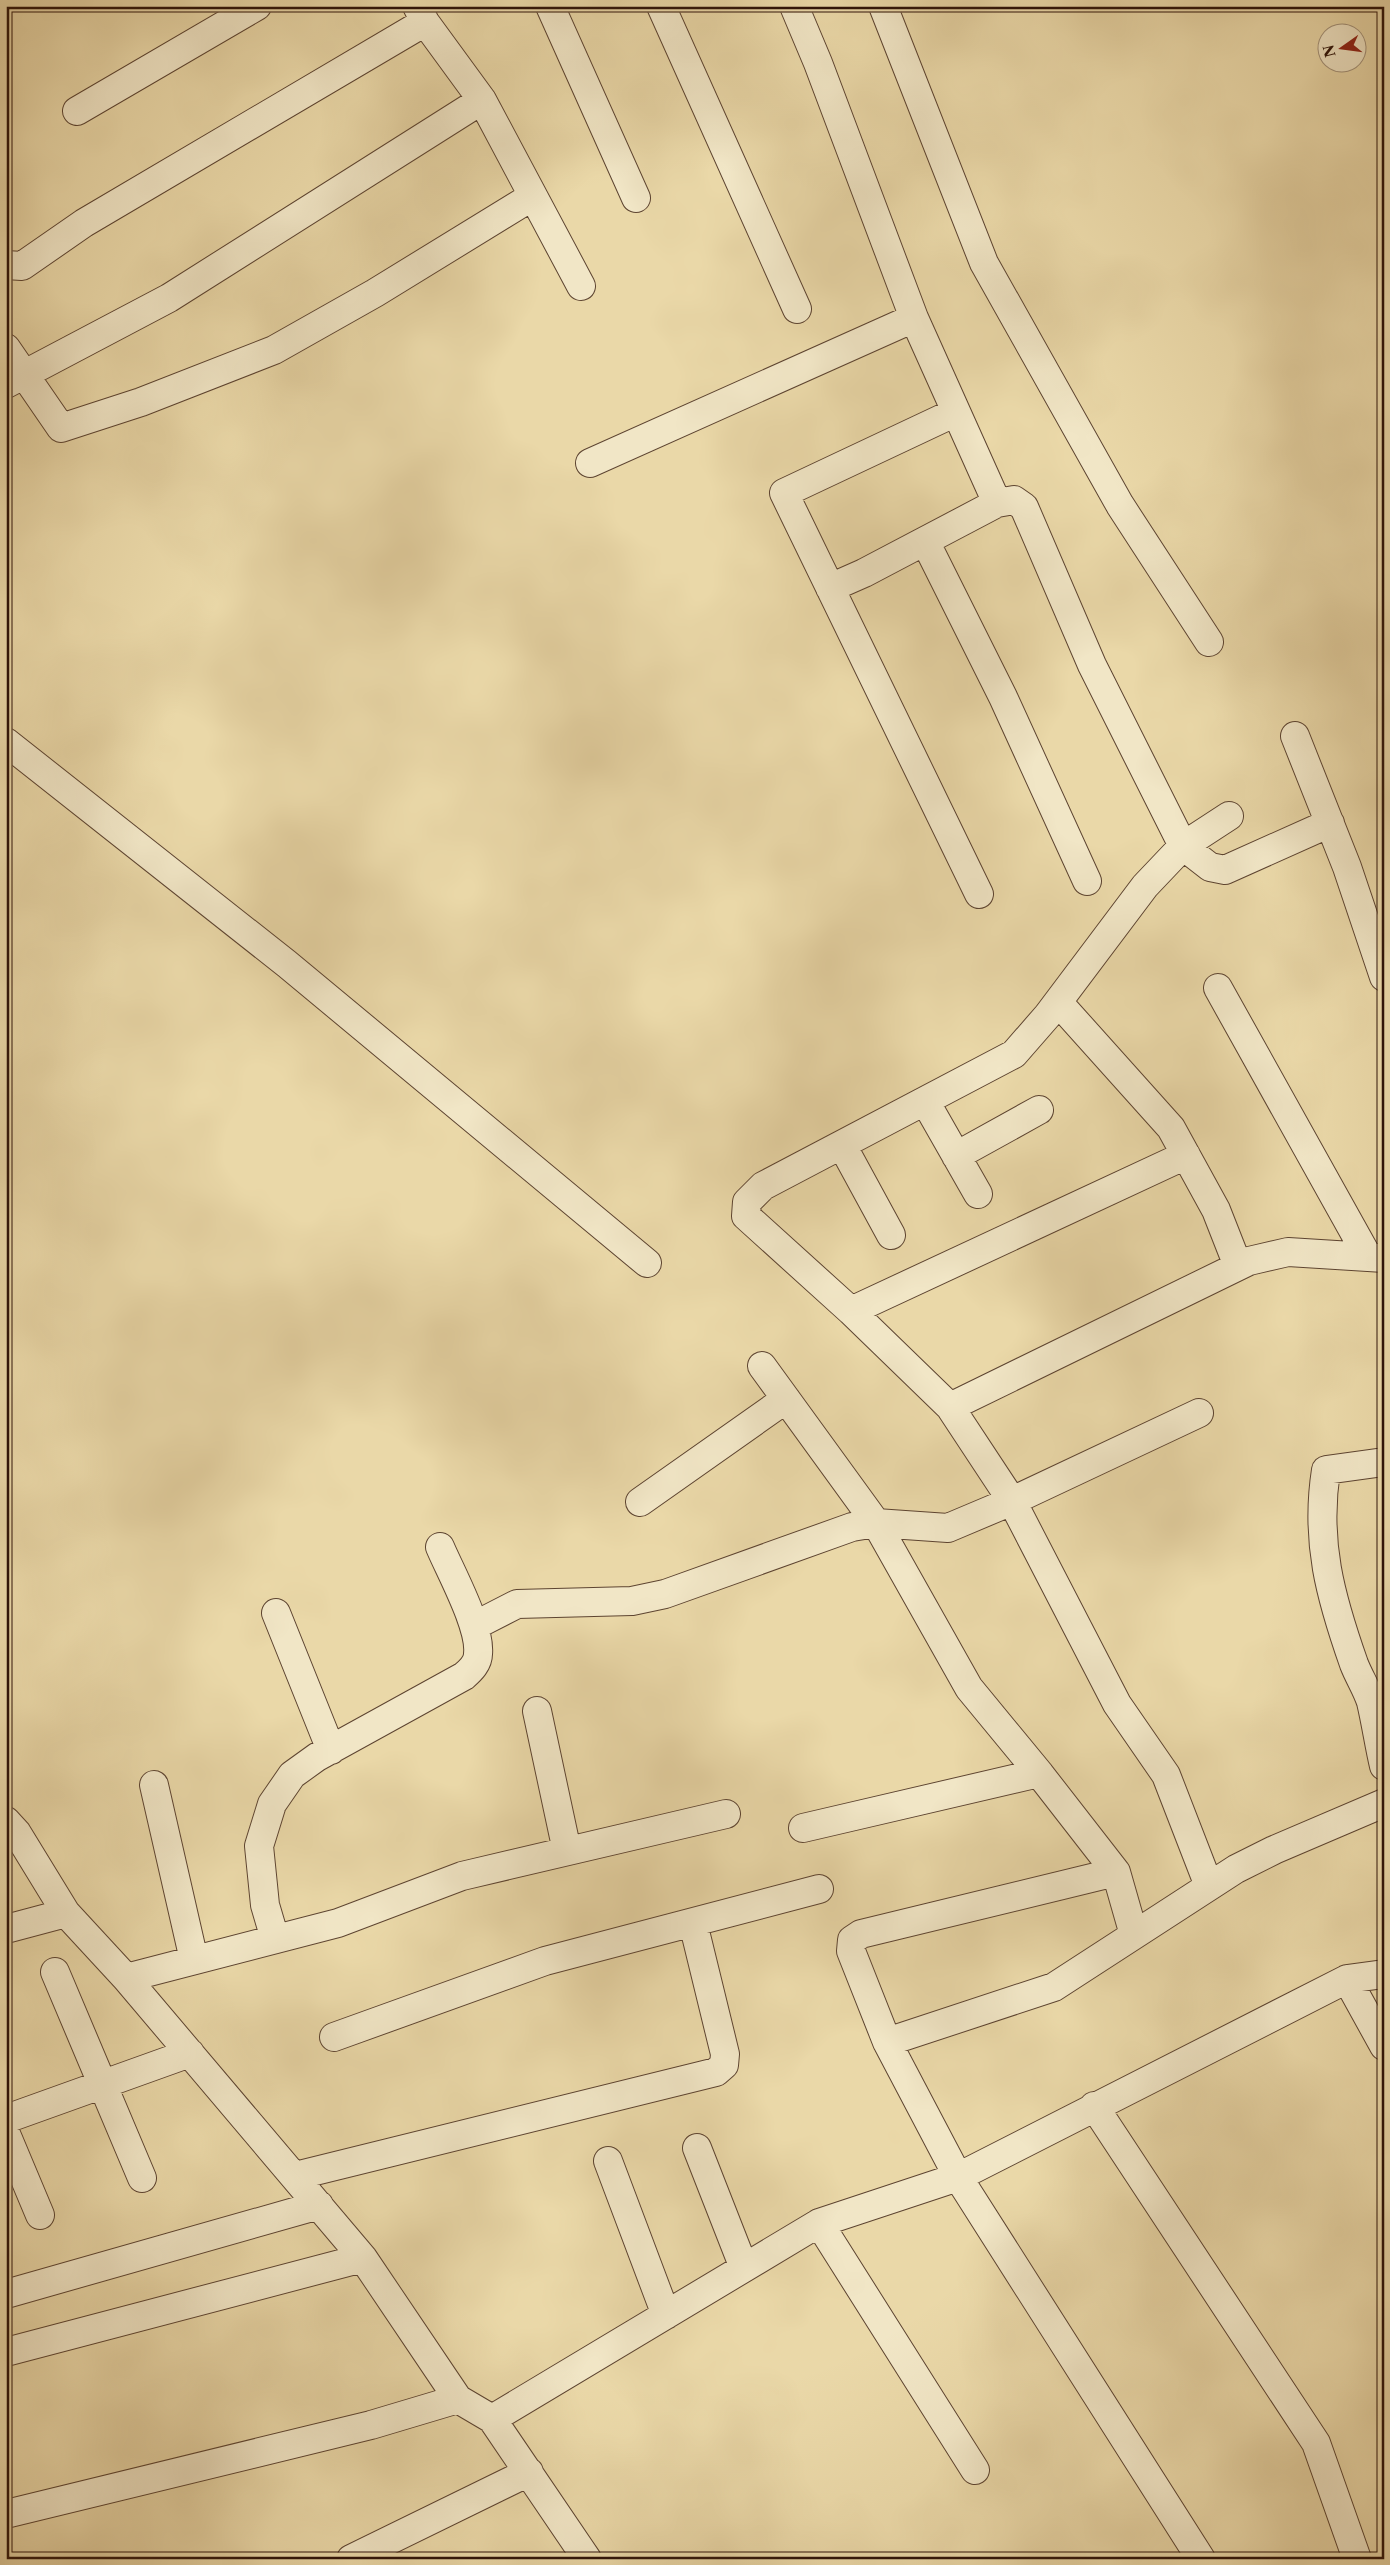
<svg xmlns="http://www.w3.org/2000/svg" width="1390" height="2565" font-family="'Libre Caslon Text',serif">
	<rect width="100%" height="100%" fill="#ead8a8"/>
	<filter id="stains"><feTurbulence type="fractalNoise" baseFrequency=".004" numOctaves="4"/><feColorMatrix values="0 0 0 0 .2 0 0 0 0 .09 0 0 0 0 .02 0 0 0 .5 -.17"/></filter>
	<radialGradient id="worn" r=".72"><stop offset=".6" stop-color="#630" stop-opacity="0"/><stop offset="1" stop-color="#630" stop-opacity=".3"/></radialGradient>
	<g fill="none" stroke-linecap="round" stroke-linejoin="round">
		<defs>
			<path id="minor" d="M417,6L425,22L482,100L581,286
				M550,6L636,198
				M661,6L797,309
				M794,6L818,63L914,318L997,503
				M883,6L984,263L1120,505L1209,642
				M77,111L257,6
				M6,265L22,266L84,223L425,22
				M6,348L61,428L141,402L274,350L375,293L533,196
				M6,384L169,298L482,100
				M956,412L784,493L979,894
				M590,463L914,318
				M925,541L1003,697L1087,881
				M830,588L864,573L997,503L1014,500L1024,507L1092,665L1183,846L1210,867L1225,870L1330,823
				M1295,736L1347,867L1384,977
				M6,742L287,964L647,1263
				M1218,988L1368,1257
				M1058,1002L1171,1128L1216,1210L1238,1266
				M925,1101L978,1194
				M842,1145L891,1235
				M956,1156L1039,1110
				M851,1311L1186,1155
				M762,1366L876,1523L969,1688L1039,1773L1116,1872L1134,1935
				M950,1407L1249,1261L1288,1252L1384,1258
				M1384,1462L1326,1470C1315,1541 1330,1596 1354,1664C1359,1677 1367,1689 1371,1702C1376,1723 1379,1745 1384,1766
				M640,1502L786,1399
				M276,1613L331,1750
				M474,1626L517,1604L632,1601L665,1594L852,1527L876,1523L948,1528L1012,1501L1199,1413
				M537,1711L567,1851
				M154,1785L194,1960
				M6,1821L17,1833L66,1913L126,1978L363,2258L458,2399L492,2419L587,2559
				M803,1828L1039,1773
				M1116,1872L861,1934L852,1940L851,1951L887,2042L958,2177L1201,2559
				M1209,1886L1166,1775L1117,1704L1012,1501L950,1407L851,1311L746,1216L747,1202L763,1186L1014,1054L1048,1015L1145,886L1183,846L1229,816
				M6,1929L66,1913
				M275,1939L265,1905L259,1846L272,1804L292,1775L317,1757L464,1676C471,1670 478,1663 478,1654C481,1627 451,1573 440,1547
				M55,1972L142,2178
				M126,1978L338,1923L462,1876L726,1814
				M1347,1979L1384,2046
				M334,2037L545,1961L819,1889
				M887,2042L1054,1987L1236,1869L1274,1850L1384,1803
				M1094,2106L1316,2443L1357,2559
				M6,2119L190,2053
				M6,2134L40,2215
				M697,2148L744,2268
				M608,2161L666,2315
				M295,2176L716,2072L724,2065L725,2054L693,1923
				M819,2223L975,2470
				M6,2294L319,2205
				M6,2352L363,2258
				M492,2419L819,2223L958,2177L1347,1979L1384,1974
				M6,2514L371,2425L458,2399
				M351,2559L529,2472"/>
		</defs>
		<use href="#minor" stroke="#5d4431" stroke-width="30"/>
		<use href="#minor" stroke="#f1e6c6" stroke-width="28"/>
	</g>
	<rect width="1390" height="2565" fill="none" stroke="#ead8a8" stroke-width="25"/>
	<rect x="8" y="8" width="1375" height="2550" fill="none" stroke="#2e1309" stroke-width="2.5"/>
	<rect x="12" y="12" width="1365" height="2540" fill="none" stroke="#2e1309"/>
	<g transform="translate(1342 48) rotate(256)"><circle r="24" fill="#f1e6c6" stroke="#a3927a"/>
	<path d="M0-4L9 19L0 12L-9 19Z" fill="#8f2418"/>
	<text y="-8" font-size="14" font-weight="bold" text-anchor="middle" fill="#2e1309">N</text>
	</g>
	<rect width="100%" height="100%" filter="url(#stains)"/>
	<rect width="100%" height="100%" fill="url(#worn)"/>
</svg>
